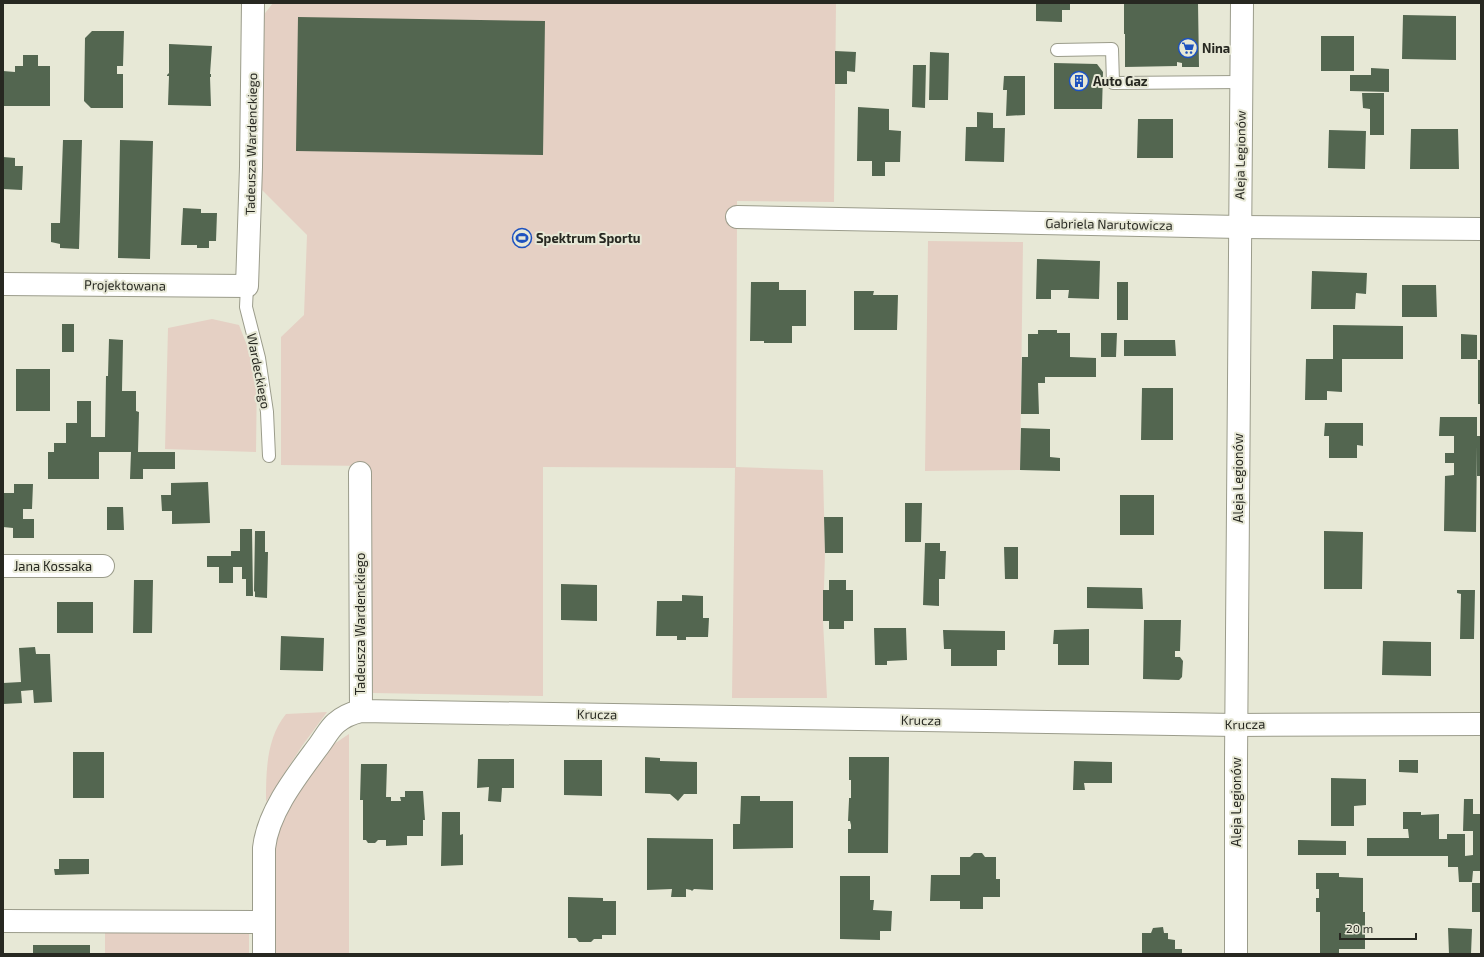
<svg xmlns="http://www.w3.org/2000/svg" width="1484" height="957" font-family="'Exo 2',sans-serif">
	<rect width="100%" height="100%" fill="#e7e8d6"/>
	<path fill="#e5d0c4" d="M273,3H836L834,202L737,201V217L736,467L823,470L825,553L823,621L827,698H732L735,468L543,467V696L373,693L370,466L281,465V337L304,315L307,235L260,188L262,17Z
		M928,241L1023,242L1020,470L925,471Z
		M212,319L239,325L257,371L256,452L165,449L168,328Z
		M327,712L302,746L266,802C266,773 266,738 286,714Z
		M349,734V954H275V832L279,818L328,748Z
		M249,928V954H105V930Z"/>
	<path fill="#536650" d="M1036,3H1070V10H1062V22L1036,21Z
		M1124,3H1198L1199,67H1182V63L1177,62V66L1125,67V34H1124Z
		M1403,15L1456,16V60L1402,59Z
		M298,17L545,21L543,155L296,151Z
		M92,31H124L123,66H117V74H123V108H91L84,101L85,38Z
		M1321,36H1354V71H1321Z
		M169,44L212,46L210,74H211V77H210L211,106L168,105L169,76H167V75L169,73Z
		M835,51L856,52L855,72L847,71V84H835Z
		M930,52L949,53L948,100H929Z
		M23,55H38V66H50V106H3V71L15,72V66H23Z
		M1054,63L1097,64L1103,72L1102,109H1054Z
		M913,65H926L925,108L912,107Z
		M1371,68L1389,69V92L1350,91V75H1371Z
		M1004,76H1025V115L1006,116L1007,90H1003Z
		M1362,93H1384V135H1370V109L1363,108Z
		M858,107L889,109V130L901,131L900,162H885V176H872V161H857Z
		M977,112L993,113V128H1005L1004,162L965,161L966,127H977Z
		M1138,119H1173V158H1137Z
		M1411,129H1458L1459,169H1410Z
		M1329,130L1366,131L1365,169L1328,168Z
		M63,140H82L79,249L60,248V244L51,242V223H60Z
		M120,140L153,141L150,259L118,258Z
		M3,157L15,158V166H23L22,190L3,189Z
		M183,208L201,209V213H217L216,241H209V248H197V245H181Z
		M1037,259L1100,261L1099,299L1068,298L1069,290H1051V299H1036Z
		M1312,271L1367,273L1366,294L1356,293L1355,309H1311Z
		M751,282H779V290H806V326H792V343H764V341H750Z
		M1117,282H1128V320H1117Z
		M1402,285H1436L1437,317H1402Z
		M854,291H874L873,295H898L897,330H854Z
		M62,324H74V352H62Z
		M1333,325L1403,326V359H1342V392L1327,391V400H1305L1306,359H1333Z
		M1038,330H1057V333H1070V357L1096,358V377H1045V383H1038L1039,414H1021L1022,357H1028V334H1038Z
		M1101,333H1117L1116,357H1101Z
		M1461,334L1477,335V359H1461Z
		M109,339L123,340L122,391H136V411L139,412L138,452H175V469H143V479H130L131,452H99V479H48V452H54V443H66V423H77V401H91V437H105L106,376H108Z
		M1124,340H1175L1176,356H1124Z
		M1478,360H1481V404H1478Z
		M16,369H50V411H16Z
		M1142,388H1173V440H1141Z
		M1440,417H1477V436H1481V476H1477V446L1476,532L1444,531L1445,476L1454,475V463H1445V453H1454V436H1439Z
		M1325,423H1363V446L1357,445V458H1329V436H1324Z
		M1021,428L1050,429V457L1060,458V471L1020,470Z
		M208,482L210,523L172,524V511H162L161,495H171V483Z
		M14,484H33L32,509H23V519H34V538H13V528L3,527V493H14Z
		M1120,495H1154V535H1120Z
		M905,503H922L921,542H905Z
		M107,507H123L124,530H107Z
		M824,517H843V553H825Z
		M240,529H252L253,596H246V579H242V567H233V583H219V567H207V556H231V551H240Z
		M255,531H265V552H268L267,598L255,597V591L254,592Z
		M1324,531L1363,532L1362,589H1324Z
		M925,543H940V551H946L945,579H939V606L923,605Z
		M1004,547H1018V579H1005Z
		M134,580H153L152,633H133Z
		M829,580H846V590H853V621H844V629H829V621H823V590H829Z
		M561,584L597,585V621L561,620Z
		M1087,587L1142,588L1143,609L1087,608Z
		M1457,590H1475L1474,639H1460L1461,594L1457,593Z
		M682,595L703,596V618H709L708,637H686V640H677V636H656L657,601H682Z
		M57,602H93V633H57Z
		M1144,620H1181L1180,651H1175V657H1180L1183,661L1182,677L1179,680L1143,679Z
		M874,628H906L907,660L887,661V665H875Z
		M1089,629V665H1058V644H1053L1054,630Z
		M943,630L1005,631V650H997V666H951V649H944Z
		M281,636L324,638L323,671L280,670Z
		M1383,641L1431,642V676L1382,675Z
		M35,647L36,654H50L52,702L34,703L33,690L21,691L22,703L3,704V683L21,682L19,648Z
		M73,752H104V798H73Z
		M645,757L660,758V761L697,762V794H684L678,801L670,794L645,793Z
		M849,757H889L888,853H848V829H851V825L850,821H848L849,800V798H851V780H849Z
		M478,759H514V788H502L501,802L488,801L489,787L477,788Z
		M564,760H602V796L564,795Z
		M1399,760H1418V773L1399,772Z
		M1074,761L1112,762V783H1084L1085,790H1073Z
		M361,764H387L386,797H391V801H401L400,797H405V791H423L425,820H423V836H407V845L386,846V840H378L375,843H368L366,840H363V800H360Z
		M1331,778L1366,779V805L1354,806V826H1331Z
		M741,796H760V801H793V848L733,849V824H740Z
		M1464,799H1473V814H1481V871H1473L1472,882H1459L1458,867H1448V856H1367V838H1409L1408,829H1403V812H1421V815L1439,814V839H1447V834H1465V856L1473,855V831H1463Z
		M442,812H460V835L463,834V865L441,866Z
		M647,838L713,839V890L694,889L692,891L691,890L686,889V897H671L672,889L647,890Z
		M1298,840L1346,841V855H1298Z
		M974,853H982L985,857H996V879H1000V897H983V909H960V901H930L931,875H960V857H970Z
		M59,859H89V874L55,875L54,869H59Z
		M1316,873H1339V877L1363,878V912H1365V949H1339V953H1320V912H1316V898H1319V889H1316Z
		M840,876H870V900H874L873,910L892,911L891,931H880V940L840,939Z
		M1472,883H1481V912H1472Z
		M568,897L603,898V901H616V935H602V939H594L591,942H579L576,938H568Z
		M1163,927L1164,933H1168V939L1175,940V949H1182V954H1142V933H1151L1153,928Z
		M1448,928L1472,929L1471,954H1449Z
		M33,945H90V954H33Z"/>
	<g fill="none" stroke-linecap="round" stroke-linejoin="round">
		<defs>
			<path id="service" d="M1057,50L1112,49L1113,83L1241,82
				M247,286L246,307L259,358L267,412L269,456"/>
			<path id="minor" d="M737,217L1240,227L1481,229
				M3,284L247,286L251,167L253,3
				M3,566H103
				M361,711L1236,725L1481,724
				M3,921L264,922
				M264,954V848C268,811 298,774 320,744C325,737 330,728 336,723C344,716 352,713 361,711L360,473"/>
			<path id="tertiary" d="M1236,954V760L1242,3"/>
		</defs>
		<use href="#service" stroke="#9b9c8b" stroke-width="14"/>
		<use href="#minor" stroke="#9b9c8b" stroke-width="24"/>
		<use href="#tertiary" stroke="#9b9c8b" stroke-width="24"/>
		<use href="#service" stroke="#fff" stroke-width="12"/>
		<use href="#minor" stroke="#fff" stroke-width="22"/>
		<use href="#tertiary" stroke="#fff" stroke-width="22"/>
	</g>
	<defs>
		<symbol id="supermarket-ring" viewBox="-11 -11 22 22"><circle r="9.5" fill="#e7e8d6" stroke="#1d52bf" stroke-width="1.5"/><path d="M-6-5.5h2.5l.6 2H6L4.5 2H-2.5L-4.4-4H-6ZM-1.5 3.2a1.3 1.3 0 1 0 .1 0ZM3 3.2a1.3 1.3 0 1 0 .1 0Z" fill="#1d52bf"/></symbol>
		<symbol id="building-ring" viewBox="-11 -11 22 22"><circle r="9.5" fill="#e7e8d6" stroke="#1d52bf" stroke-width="1.5"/><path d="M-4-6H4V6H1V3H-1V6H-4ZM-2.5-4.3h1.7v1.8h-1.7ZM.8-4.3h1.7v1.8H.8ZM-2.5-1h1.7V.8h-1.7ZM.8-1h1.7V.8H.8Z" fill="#1d52bf"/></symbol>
		<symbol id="stadium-ring" viewBox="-11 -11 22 22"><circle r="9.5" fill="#e7e8d6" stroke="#1d52bf" stroke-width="1.5"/><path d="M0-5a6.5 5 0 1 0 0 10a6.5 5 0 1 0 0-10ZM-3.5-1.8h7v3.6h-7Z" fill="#1d52bf"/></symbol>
	</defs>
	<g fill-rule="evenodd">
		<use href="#supermarket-ring" x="1177" y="37" width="22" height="22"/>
		<use href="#building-ring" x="1068" y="70" width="22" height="22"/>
		<use href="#stadium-ring" x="511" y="227" width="22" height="22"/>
	</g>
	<g text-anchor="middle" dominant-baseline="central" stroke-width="4" stroke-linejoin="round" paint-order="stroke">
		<g font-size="13" font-weight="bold" fill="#272821" stroke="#e7e8d6" text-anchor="start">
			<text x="1202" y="48">Nina</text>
			<text x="1093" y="81">Auto Gaz</text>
			<text x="536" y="238">Spektrum Sportu</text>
		</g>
		<g font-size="13" fill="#272821" stroke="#e7e8d6">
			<text transform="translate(251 144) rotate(-89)">Tadeusza Wardenckiego</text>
			<text transform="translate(1240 155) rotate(-89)">Aleja Legionów</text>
			<text transform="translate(1109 224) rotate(1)">Gabriela Narutowicza</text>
			<text transform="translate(125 285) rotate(1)">Projektowana</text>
			<text transform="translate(259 371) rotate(79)">Wardeckiego</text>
			<text transform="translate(1238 478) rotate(-90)">Aleja Legionów</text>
			<text x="53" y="566">Jana Kossaka</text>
			<text transform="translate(360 624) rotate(-90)">Tadeusza Wardenckiego</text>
			<text transform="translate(597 714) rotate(1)">Krucza</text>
			<text transform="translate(921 720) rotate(1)">Krucza</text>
			<text transform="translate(1245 724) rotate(-1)">Krucza</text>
			<text transform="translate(1236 802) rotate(-90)">Aleja Legionów</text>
		</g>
	</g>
	<rect width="1484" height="957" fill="none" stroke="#272821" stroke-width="8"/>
	<path d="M1340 933v6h76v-6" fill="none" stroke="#272821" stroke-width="2"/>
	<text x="1346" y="933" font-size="12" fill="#272821" stroke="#e7e8d6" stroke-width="3" paint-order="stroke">20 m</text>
</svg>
